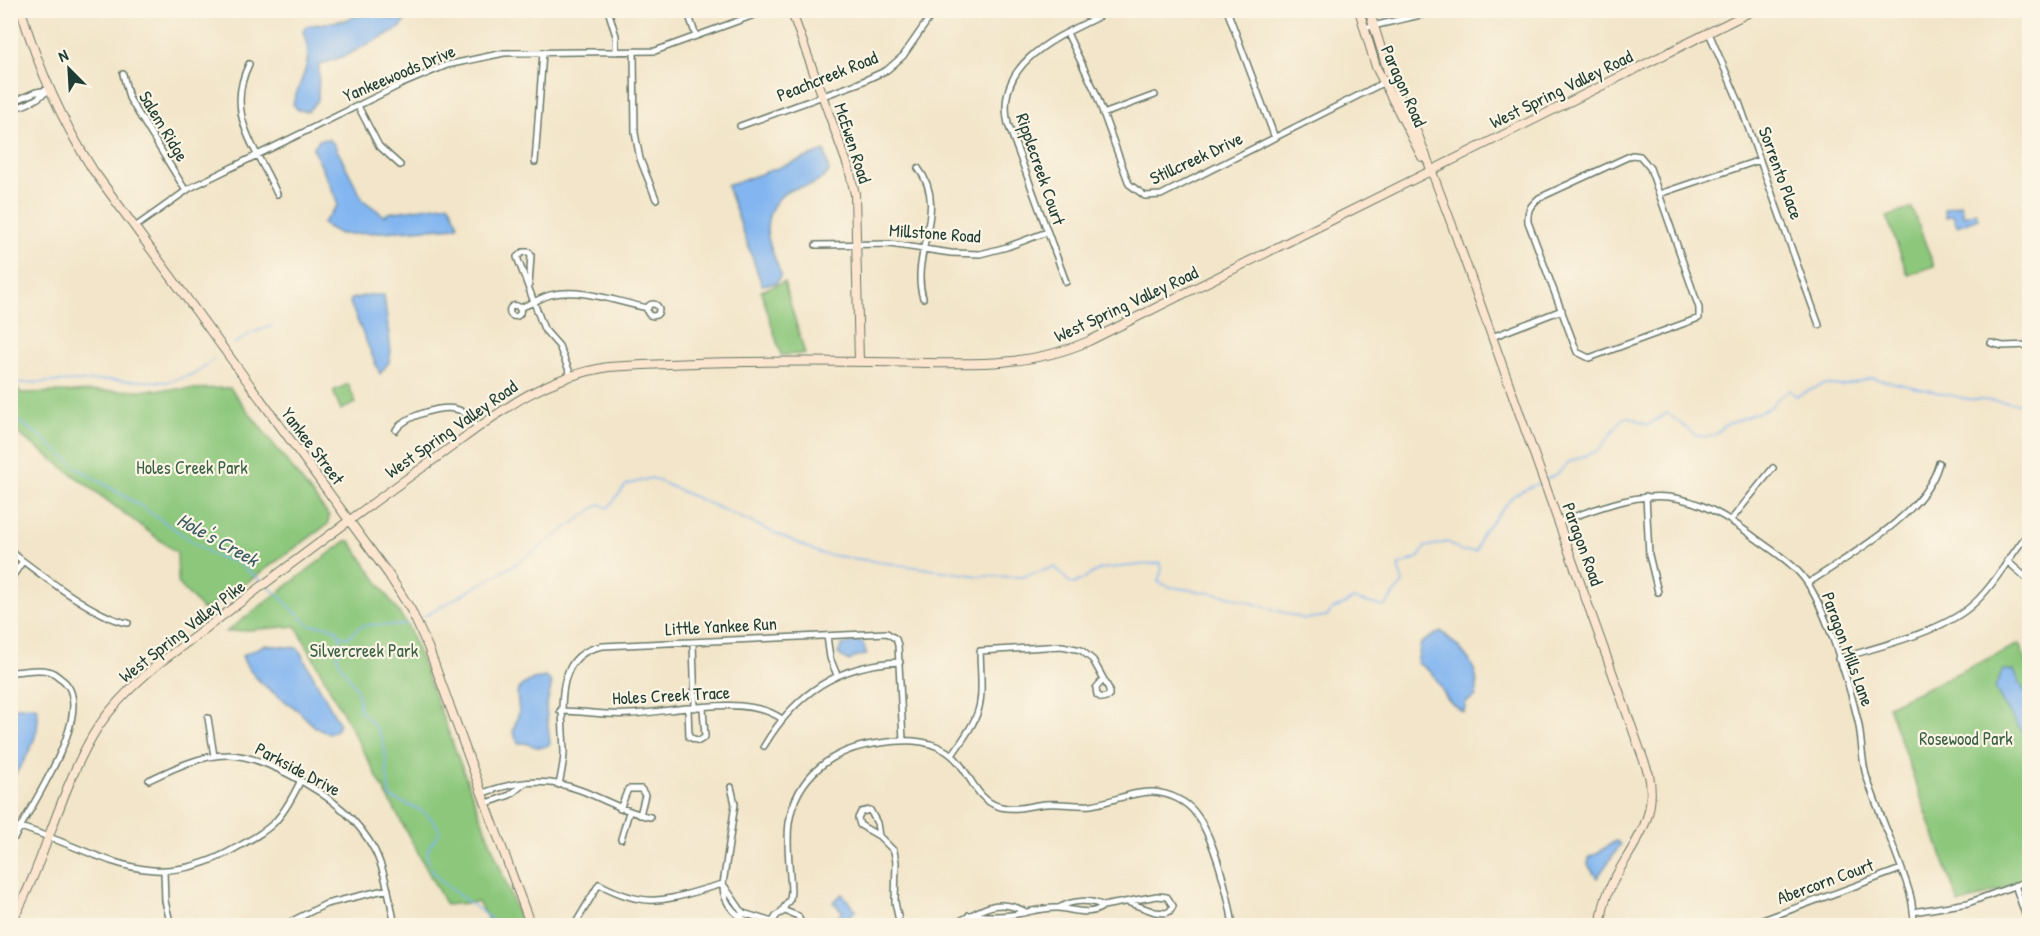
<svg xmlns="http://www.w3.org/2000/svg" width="2040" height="936" font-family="'Patrick Hand',sans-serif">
	<rect width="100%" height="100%" fill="#fcf5e5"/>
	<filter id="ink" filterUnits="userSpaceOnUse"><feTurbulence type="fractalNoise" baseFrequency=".0167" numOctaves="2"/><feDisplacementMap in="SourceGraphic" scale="12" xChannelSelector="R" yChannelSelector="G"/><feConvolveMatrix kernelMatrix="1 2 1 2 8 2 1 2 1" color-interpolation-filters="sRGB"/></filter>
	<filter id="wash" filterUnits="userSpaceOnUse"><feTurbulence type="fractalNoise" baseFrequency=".008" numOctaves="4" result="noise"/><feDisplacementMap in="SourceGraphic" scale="24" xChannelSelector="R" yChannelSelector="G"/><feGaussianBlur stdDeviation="1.35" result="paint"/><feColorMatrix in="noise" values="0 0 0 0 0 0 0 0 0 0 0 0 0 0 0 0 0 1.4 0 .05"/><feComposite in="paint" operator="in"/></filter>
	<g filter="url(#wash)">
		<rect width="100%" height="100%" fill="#f2e5c9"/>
		<path fill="#8cc77c" stroke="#568258" stroke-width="1.5" d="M1912,208L1934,266L1908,275L1887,217Z
			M784,282L805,354L781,355L761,291Z
			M10,379L21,393L230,388L329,516L328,524L227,597L203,610L178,583L177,553L11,428Z
			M348,384L356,403L341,410L333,391Z
			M346,541H350L408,626L522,925H491L478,902L446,905L296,626L226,632Z
			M2019,644L2030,671L2029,880L1959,904L1888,706Z"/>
		<path fill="#83b6f0" stroke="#517a92" stroke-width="1.5" d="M369,11H380L392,20L401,18L405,21L400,28L347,55L319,65L318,100L308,111L298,110L293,104C301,76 315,63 303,31L306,26L346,20Z
			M328,139L334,144L363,200L385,216L388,213L449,204L458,223L457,227L353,234H340L322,224L337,206V201L313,148L319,140Z
			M825,151L829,172C809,192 809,182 788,191C780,195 776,201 772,208C760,233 773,250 781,275L776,283L762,285L727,186Z
			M1960,204L1964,216L1976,212L1978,218L1957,226L1953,215L1946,217L1944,209Z
			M369,295H384L391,352L389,362L380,374L350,303L351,299Z
			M1441,631C1461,649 1482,666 1476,696L1466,702L1464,712C1435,697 1447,678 1417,663L1421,643Z
			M858,641L863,643L867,655L857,656L849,661L838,654L842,645Z
			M264,645L298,648L339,723L337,729L331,733C315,732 308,718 296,709C277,695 250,679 242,656Z
			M2003,670L2014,671L2029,701V744C2020,724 2002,708 1995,687Z
			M546,677L552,683L546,708L550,744C538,753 530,741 518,743L513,732L519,712L517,693L521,686L533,679Z
			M30,706L37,708C42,734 26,760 11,780V708Z
			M1616,841L1621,844L1597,878L1588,865L1589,858Z
			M842,894L856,910L842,923L837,917L843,912L833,902Z"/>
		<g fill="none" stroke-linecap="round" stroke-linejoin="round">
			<path stroke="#83b6f0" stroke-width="1.5" d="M234,344L249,334L272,326
				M10,386L19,383L111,380L167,382L194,374L214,359
				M10,416L35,432L79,469L139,505L214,556L236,562L263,582
				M1545,480L1558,473L1569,462L1599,450L1623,418L1630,417L1648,425L1667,413L1695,435L1707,437L1715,435L1724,426L1771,407L1778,398L1790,390L1796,396L1825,384L1842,386L1872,378L1968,399L2030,404
				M267,585L309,625L328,626L338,631L342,647L337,656C345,679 362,684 359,710C395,740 382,759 390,797C411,807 429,809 440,831C437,838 430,843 428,850C420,880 483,907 498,926
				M425,616L519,562L600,504L608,508L626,485L652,478L822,554L979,576L1022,577L1055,567L1069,582L1074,584L1100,569L1160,563L1162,569L1158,582L1171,587L1229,596L1305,619L1327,616L1332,610L1354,599L1384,607L1403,583L1398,566L1419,557L1425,547L1448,542L1461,551H1476L1481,535L1514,495L1541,482
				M340,635L347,638C353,635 354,631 358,628C371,621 392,628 407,624"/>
		</g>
	</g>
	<g filter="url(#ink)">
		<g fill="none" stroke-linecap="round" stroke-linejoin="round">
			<defs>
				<path id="street" d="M608,10L616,36V52
					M687,10L696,36
					M1227,10L1275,138
					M1364,28L1442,10
					M1067,33L1095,91L1129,184L1145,196L1161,195L1385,82
					M1709,33L1739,102L1819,325
					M634,53L635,133L640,159L656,199
					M249,64C224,115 257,148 277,194
					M123,74L129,98L186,191
					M10,103L36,92L48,90
					M358,106L379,146L400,165
					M10,107C24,109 39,98 49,90
					M1103,114L1155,95
					M740,126L859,83L887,70L903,56L935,10
					M1632,155L1640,156L1650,168L1699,308V318L1589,358L1577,352L1528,222C1527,210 1530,206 1539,198Z
					M535,162L543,52
					M918,168C950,209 909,254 923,298
					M1659,194L1760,160
					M135,227L190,188L402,84L447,65L504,53L655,51L768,10
					M816,245L890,244L951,253L980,254L1007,247L1047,232
					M1066,282L1008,124C993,58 1066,34 1112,10
					M529,286L531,255L529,252H523L517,257L544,329L559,346L571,375
					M647 310a6 6 0 1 1 12 0a6 6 0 1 1-12 0Z
					M509.5 311a5.5 5.5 0 1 1 11 0a5.5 5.5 0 1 1-11 0Z
					M519,308C530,305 540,298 550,295C581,287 617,302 648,308
					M1492,337L1562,310
					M1991,343L2003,346L2030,345
					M396,430C405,416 443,404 459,410C467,413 472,421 477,427
					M1646,496L1649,555L1658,592
					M1731,520L1773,468
					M1559,522C1639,493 1676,479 1750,534C1769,549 1795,563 1808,584C1827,613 1850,687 1858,721C1862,738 1861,757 1866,775C1879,815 1898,853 1910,894C1913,904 1913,915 1915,926
					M10,551C37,572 96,618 128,623
					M2007,561L2030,581
					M10,580L23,561
					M1808,583C1850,555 1926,514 1939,463
					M827,636L830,658L837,675
					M693,643L695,708
					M1838,659C1877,647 1939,633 1970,607C1994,587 2010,555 2030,531
					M10,672C22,672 37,668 48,671C52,671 56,675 60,678C102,705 30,806 15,837L10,839
					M688,709L689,737L699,741L705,737L703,708
					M560,711C584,711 607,716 630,714C672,712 747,693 782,719
					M208,718L214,756
					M764,746C795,694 838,664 900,662
					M952,755C985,709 982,707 980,651L1062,646L1081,650L1093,660L1109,689V696L1102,698L1097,695L1096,688L1102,681
					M149,780C172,769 201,755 227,755C260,754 320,789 344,811C357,823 367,836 375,851C386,874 390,900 395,926
					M559,785C561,774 564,763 564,752C563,714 551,654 603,646L887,633L896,639L898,645L903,740
					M483,793C515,781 548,778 580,790C604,799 625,812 650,817
					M487,803L510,795L525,783
					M620,809L628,789H641L645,795L640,815
					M20,827C102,852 149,897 234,849C273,827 280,823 300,782
					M879,836L877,823L870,810L861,812L858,818L860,825L879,836L894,851L896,862L895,902L900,926
					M621,839L629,812
					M164,871L165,901L171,926
					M2015,885L2029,926
					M1059,908C1072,900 1090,899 1103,906
					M781,912L790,899L791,891C790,869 786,845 789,823C796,775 834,748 880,743C903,740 925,738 946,751C970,766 972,800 1001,807C1017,811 1031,805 1046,804C1061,803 1076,806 1091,805C1112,802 1133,791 1153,792C1169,793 1187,801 1196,814C1214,838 1229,896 1233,926
					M1913,912L1968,903L2030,880
					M969,915C983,916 997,917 1011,915C1027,913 1042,907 1058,908C1072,909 1091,917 1103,906L1157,896L1167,897L1173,906L1170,911L1166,913L1155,912L1127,902
					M1760,921L1901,869
					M771,924L777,915L785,911L798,916L802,926
					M282,926L326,904L388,889
					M574,926L599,884C652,912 669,898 723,884L735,804L731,787
					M758,926C739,920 722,904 723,884L743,913L772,922
					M945,926C974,920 989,893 1024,911"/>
				<path id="secondary" d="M21,10C38,67 61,120 93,170L389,575L411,610L428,647L531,926
					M791,10L849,169L855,194L859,362
					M1359,10L1376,67L1422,157
					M1369,10L1388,71L1418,135L1452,225L1649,775C1662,839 1603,864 1601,926
					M10,925C44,865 58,795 93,735C109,708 134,684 158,664C249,597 337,527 429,463C489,421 533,379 608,367C695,361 785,361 873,362C947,362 1020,372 1089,341L1754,10"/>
			</defs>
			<use href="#street" stroke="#697868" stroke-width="8"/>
			<use href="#secondary" stroke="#697868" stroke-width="10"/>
			<use href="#street" stroke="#fff" stroke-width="5"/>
			<use href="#secondary" stroke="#fbe5cf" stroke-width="8"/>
		</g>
	</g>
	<g text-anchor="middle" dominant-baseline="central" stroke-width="4.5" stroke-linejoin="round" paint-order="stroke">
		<g font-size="18" fill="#1f3d34" stroke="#fcf5e5">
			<text transform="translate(399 73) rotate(-23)">Yankeewoods Drive</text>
			<text transform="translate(827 76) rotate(-22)">Peachcreek Road</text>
			<text transform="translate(1404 86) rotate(66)">Paragon Road</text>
			<text transform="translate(1561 89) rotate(-26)">West Spring Valley Road</text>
			<text transform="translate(164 126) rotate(59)">Salem Ridge</text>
			<text transform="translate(853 143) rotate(72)">McEwen Road</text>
			<text transform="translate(1196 158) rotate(-25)">Stillcreek Drive</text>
			<text transform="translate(1041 169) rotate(71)">Ripplecreek Court</text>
			<text transform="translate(1781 173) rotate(70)">Sorrento Place</text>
			<text transform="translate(935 233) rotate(4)">Millstone Road</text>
			<text transform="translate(1126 304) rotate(-25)">West Spring Valley Road</text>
			<text transform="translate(451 429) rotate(-35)">West Spring Valley Road</text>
			<text transform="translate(313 446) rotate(53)">Yankee Street</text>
			<text transform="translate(1583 544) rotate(70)">Paragon Road</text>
			<text transform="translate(721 626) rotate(-3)">Little Yankee Run</text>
			<text transform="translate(182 631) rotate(-38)">West Spring Valley Pike</text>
			<text transform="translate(1848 649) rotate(70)">Paragon Mills Lane</text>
			<text transform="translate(671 695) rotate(-3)">Holes Creek Trace</text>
			<text transform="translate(298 769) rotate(28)">Parkside Drive</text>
			<text transform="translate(1825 881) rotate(-20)">Abercorn Court</text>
		</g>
		<g font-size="18" fill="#3a6046" stroke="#fcf5e5">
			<text x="192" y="467">Holes Creek Park</text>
			<text x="364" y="650">Silvercreek Park</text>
			<text x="1966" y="738">Rosewood Park</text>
		</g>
		<g font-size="20" font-style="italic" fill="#385b63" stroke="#fcf5e5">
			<text transform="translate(218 539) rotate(29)">Hole's Creek</text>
		</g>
	</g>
	<rect width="2040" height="936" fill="none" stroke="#fcf5e5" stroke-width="36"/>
	<g transform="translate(69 69) rotate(336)" stroke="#fcf5e5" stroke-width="4.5" paint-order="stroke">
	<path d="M0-4.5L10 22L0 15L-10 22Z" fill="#1f3d34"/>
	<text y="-9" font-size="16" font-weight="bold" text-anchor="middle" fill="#1f3d34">N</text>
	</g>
</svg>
